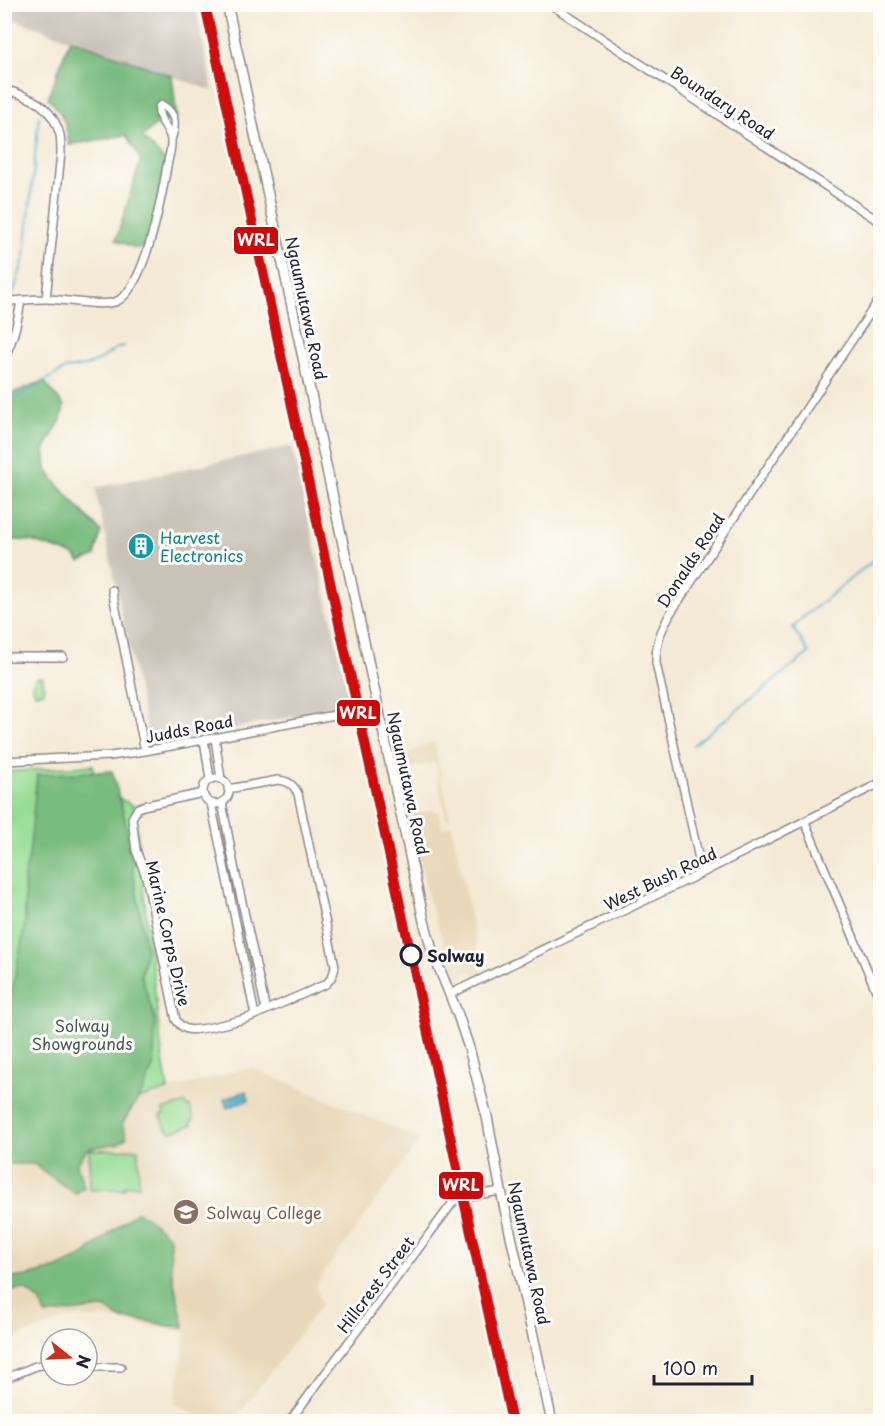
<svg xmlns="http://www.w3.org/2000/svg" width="885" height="1426" font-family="'Playpen Sans',sans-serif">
	<rect width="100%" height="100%" fill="#fdfcf7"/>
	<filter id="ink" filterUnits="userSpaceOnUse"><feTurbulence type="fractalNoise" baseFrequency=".0167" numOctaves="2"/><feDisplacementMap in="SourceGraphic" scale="12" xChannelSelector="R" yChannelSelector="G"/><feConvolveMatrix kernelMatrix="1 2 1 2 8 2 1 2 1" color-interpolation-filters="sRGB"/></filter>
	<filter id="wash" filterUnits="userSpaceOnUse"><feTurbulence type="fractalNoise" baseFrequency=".008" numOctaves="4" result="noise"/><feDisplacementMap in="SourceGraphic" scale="24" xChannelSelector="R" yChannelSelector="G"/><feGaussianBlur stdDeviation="1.35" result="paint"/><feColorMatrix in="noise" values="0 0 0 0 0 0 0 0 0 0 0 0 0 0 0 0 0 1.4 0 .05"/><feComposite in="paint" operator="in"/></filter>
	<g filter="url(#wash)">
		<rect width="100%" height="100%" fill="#f5ead5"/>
		<path fill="#e9d9ba" d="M434,741L482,973L475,976L471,972L468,973L464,975L465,981L462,983L457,981L428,898L412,822L413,814L433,810L434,812L438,811L442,828L451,825L450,819H446L435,763L403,769V766L399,763L398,758Z
			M251,1067L420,1139L315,1286L322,1304L234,1421H206L175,1403L186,1333L105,1318H69L5,1342V1137L35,1130L168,1090Z"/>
		<path fill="#c9c3b8" d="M4,5H195L213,91L5,16Z
			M292,446L351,705L162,743L149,741L95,488Z"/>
		<path fill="#97dd96" stroke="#5c8068" stroke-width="1.5" d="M36,677H43L44,692L35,693L32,685Z
			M93,765L96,799L117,797L134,806L161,1047L168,1090L35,1130L5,1137V772Z
			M244,927L253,966L249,967L240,928Z
			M185,1103L187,1107L190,1106L194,1120L191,1122L192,1125L170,1132L169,1129H166L161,1115L164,1114L163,1110Z
			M138,1149L139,1185L124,1186V1189L90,1190L89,1150Z"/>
		<path fill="#79bc7f" stroke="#4e6f5d" stroke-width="1.5" d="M70,39L172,76L177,118L155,126L142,137L166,162L148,247L135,248L116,240L140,163V158L126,135L69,145C67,124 63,113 48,98Z
			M44,381L64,406L61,420L44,450L46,468L54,480L101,532L95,556L80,562L74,555L31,541L5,539V400L13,393Z
			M112,771L125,820L146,949L141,975L155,1020L154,1064L143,1091L122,1124L127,1137L119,1143L87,1149L77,1164L84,1187L75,1194L34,1164H5V1017L13,987L24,930L25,918L24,876L29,857L37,775Z
			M137,1211L154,1223L170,1238L171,1269L184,1327L169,1326L148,1321L120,1319L109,1310L102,1308L45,1315L40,1301L24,1289L5,1292V1276L13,1278L27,1276L58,1268L81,1257Z"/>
		<path fill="#48abc7" stroke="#356681" stroke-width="1.5" d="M246,1091L249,1100L227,1108L224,1099Z"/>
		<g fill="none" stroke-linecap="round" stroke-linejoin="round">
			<path stroke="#48abc7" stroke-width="2" d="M13,294L25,255L39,116
				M4,319L8,308
				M4,405L65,369L86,366L98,361L117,348L124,346
				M693,745L809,653L793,628L800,620L880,555"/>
		</g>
	</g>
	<g filter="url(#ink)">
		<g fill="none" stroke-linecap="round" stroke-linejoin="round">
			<defs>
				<path id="street" d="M550,4L880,222
					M4,89C31,97 52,105 60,135C61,140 61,148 61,153L46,299
					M4,301C18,301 32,299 46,299C64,299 98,307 115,302C144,292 161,200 166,172C167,162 172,150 171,140C169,127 157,121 159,107L162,105C177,114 176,125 171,140
					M4,358C14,340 18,321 21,300
					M112,590L145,751
					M4,657H63
					M215,738L221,779
					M204,740L210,779
					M4,761L110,756L145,751L377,707
					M203 791a13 13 0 1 1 26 0a13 13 0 1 1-26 0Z
					M203,793L143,806L138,808L132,818L136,850L146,877L176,1020C179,1024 182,1028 187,1029C196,1032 237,1021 248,1018L326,984C332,978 334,974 335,966L298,794C294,785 289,781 278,780L228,789
					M222,802L234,866L266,1010
					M211,803L255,1015
					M805,822L880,1000
					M702,873L656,663C656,642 660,633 670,614L880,298
					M450,994L702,873L880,783
					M87,1367H121
					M4,1379L36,1366L51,1363
					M289,1422L454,1201L463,1197L501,1191"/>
				<path id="secondary" d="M227,4L424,921L432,950L458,1015L469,1048L487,1117L501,1191L552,1422"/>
			</defs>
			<use href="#street" stroke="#8c8688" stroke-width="10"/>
			<use href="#secondary" stroke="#8c8688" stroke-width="12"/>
			<use href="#street" stroke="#fff" stroke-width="7"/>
			<use href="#secondary" stroke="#fff" stroke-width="9"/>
			<defs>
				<path id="rail-1" d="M205,4L512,1422"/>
			</defs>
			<use href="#rail-1" stroke="#fdfcf7" stroke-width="15"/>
			<use href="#rail-1" stroke="#ce0808" stroke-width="10"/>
		</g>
	</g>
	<defs>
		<symbol id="building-disc" viewBox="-11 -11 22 22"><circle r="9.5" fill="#0f9aa8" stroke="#fdfcf7"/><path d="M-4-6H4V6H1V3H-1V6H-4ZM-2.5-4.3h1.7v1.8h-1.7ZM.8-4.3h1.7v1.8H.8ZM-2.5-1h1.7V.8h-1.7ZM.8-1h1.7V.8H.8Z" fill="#fff"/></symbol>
		<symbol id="school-disc" viewBox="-11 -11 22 22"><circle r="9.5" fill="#8d6e63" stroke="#fdfcf7"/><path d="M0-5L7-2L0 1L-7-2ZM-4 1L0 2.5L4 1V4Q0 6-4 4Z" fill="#fff"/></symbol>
	</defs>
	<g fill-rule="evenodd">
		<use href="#building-disc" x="126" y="531" width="30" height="30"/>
		<use href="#school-disc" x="171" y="1197" width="30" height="30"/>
	</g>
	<circle fill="#fdfcf7" stroke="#22223b" stroke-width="3" cx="411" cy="955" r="10"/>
	<g text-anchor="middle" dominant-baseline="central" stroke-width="6" stroke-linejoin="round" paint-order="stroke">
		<g font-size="16" fill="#22223b" stroke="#fdfcf7">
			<text transform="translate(723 102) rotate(33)">Boundary Road</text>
			<text transform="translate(307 308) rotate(78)">Ngaumutawa Road</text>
			<text transform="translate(690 560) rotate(-57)">Donalds Road</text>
			<text transform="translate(189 728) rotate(-11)">Judds Road</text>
			<text transform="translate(409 783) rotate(78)">Ngaumutawa Road</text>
			<text transform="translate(660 878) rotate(-26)">West Bush Road</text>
			<text transform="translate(169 933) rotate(77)">Marine Corps Drive</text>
			<text transform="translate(530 1253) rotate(78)">Ngaumutawa Road</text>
			<text transform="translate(375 1284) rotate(-53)">Hillcrest Street</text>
		</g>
		<g font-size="16" fill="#0d838f" stroke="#fdfcf7" text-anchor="start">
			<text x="160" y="537">Harvest<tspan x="160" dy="18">Electronics</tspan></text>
		</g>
		<g font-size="16" font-weight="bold" fill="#22223b" stroke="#fdfcf7" text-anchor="start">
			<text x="427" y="955">Solway</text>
		</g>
		<g font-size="16" fill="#455a56" stroke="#fdfcf7">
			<text x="82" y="1025">Solway<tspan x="82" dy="18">Showgrounds</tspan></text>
		</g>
		<g font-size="16" fill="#785e54" stroke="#fdfcf7" text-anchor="start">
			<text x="206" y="1212">Solway College</text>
		</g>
	</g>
	<g stroke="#fdfcf7" stroke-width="2">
		<rect x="233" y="226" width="46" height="29" rx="6" fill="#ce0808"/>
		<rect x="336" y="699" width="45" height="28" rx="6" fill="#ce0808"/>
		<rect x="438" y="1171" width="46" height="29" rx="6" fill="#ce0808"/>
	</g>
	<g font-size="16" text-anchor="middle" font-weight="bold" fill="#fff">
		<text x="256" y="246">WRL</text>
		<text x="358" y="719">WRL</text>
		<text x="461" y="1191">WRL</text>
	</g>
	<rect width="885" height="1426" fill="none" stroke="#fdfcf7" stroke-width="24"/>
	<g transform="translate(69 1357) rotate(108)"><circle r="28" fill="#fdfcf7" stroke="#a5a5ac" stroke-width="1.5"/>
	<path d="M0-4.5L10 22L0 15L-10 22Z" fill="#c8321e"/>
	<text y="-9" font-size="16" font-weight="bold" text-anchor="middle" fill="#22223b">N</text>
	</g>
	<path d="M654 1375v9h98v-9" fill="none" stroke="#22223b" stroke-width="3"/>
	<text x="663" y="1375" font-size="18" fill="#22223b" stroke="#fdfcf7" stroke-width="4.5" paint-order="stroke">100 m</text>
</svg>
